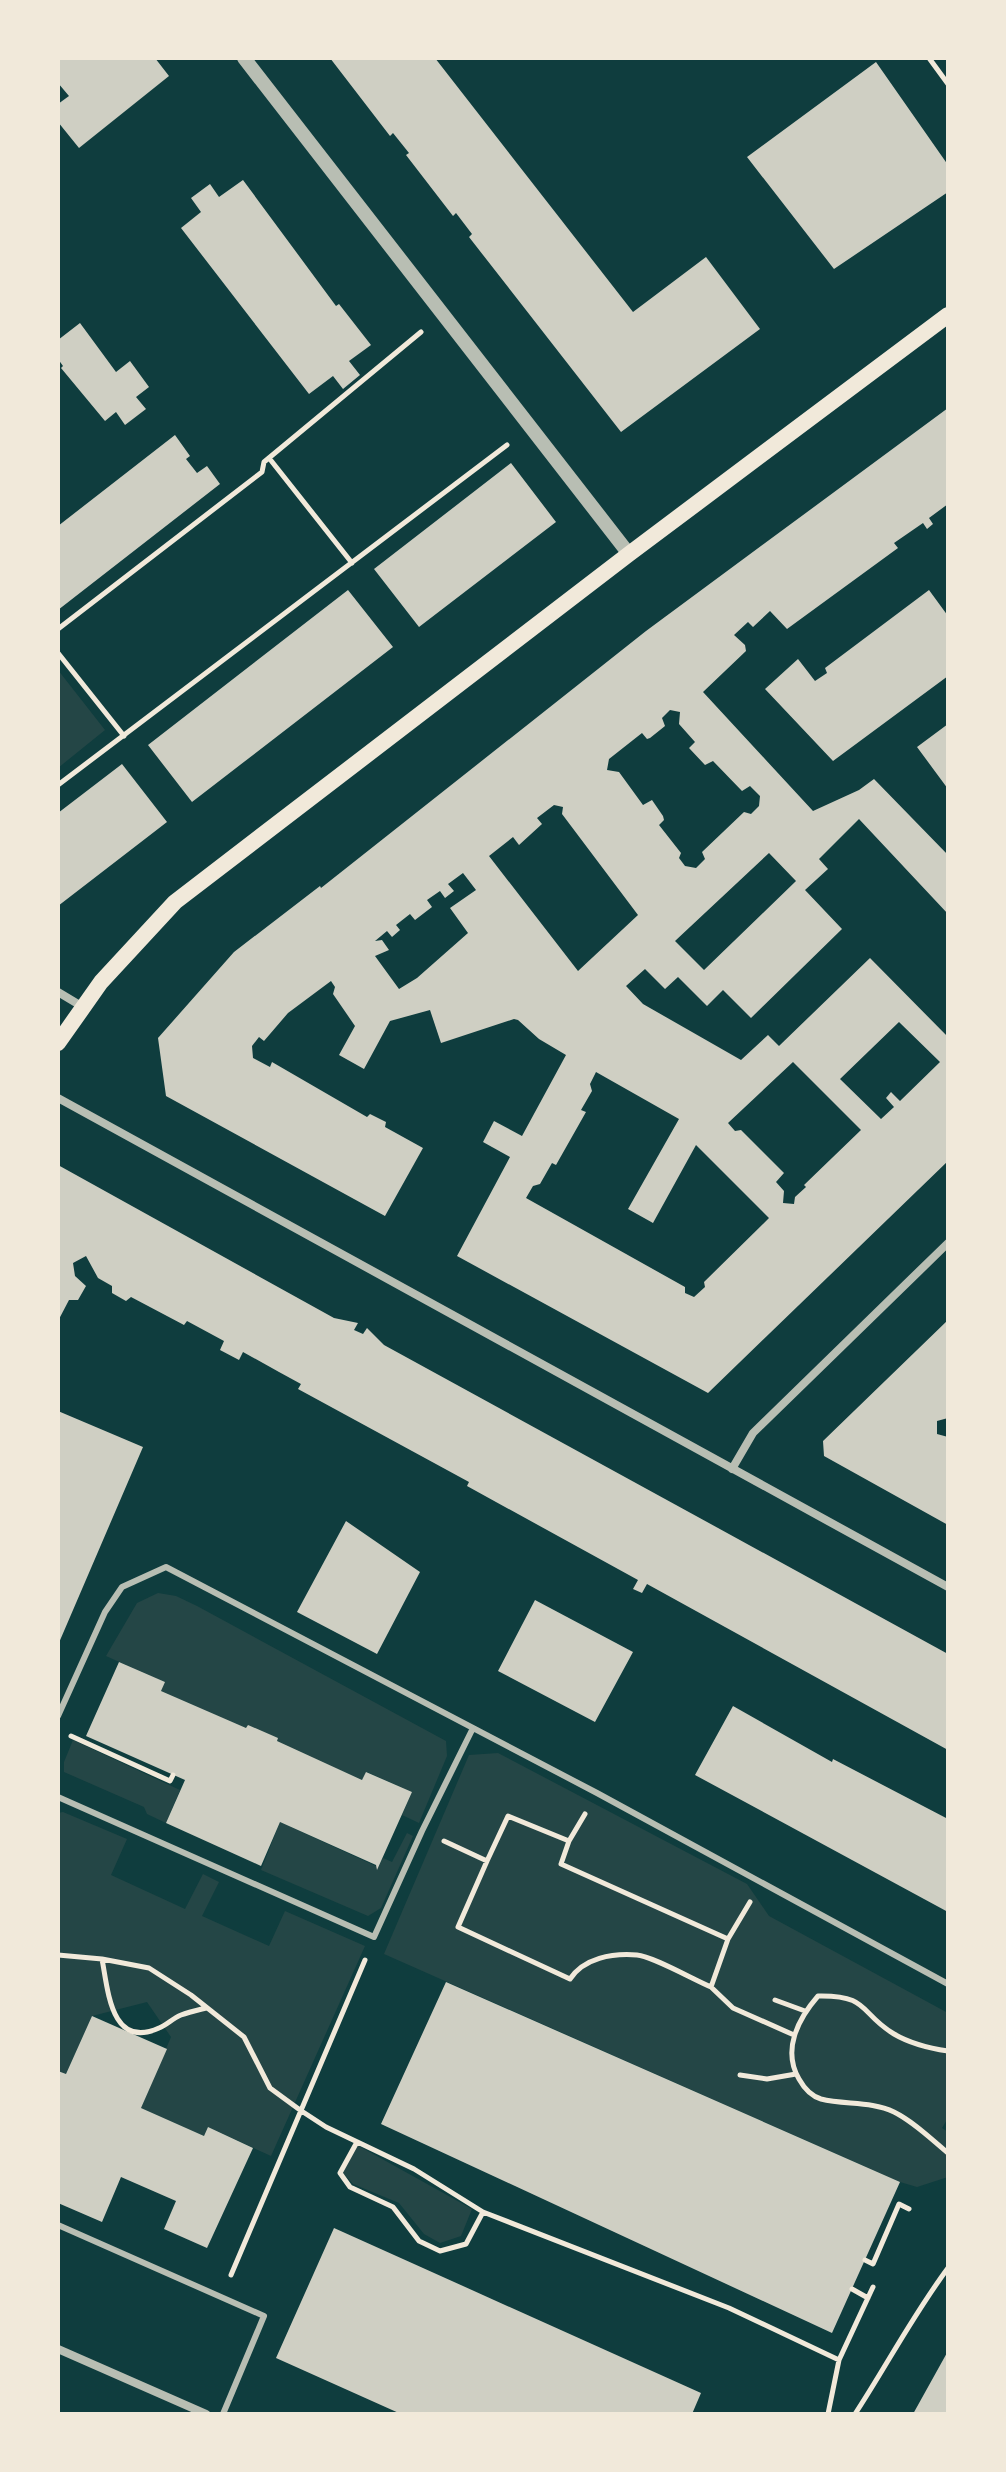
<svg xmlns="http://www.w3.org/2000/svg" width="1006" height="2472" font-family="'Asap Condensed',sans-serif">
	<rect width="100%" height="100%" fill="#0f3d3e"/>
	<path fill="#244646" d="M58,670L105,730L58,768Z
		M158,1593L176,1596L197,1606L446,1741L447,1756L419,1823L402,1815L412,1792L367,1772L362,1780L161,1691L164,1682L106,1656L137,1603Z
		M73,1740L180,1790L166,1823L147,1814L144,1807L64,1772V1762Z
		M498,1753L747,1884L769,1916L948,2013V2118L942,2128L948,2132V2177L917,2187L900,2182L384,1954L469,1755Z
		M63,1812L127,1839L111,1875L185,1909L203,1874L219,1882L202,1916L269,1946L285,1911L365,1946L271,2156L208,2127L204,2136L141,2108L171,2037L147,2002L92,2016L66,2074L58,2071V1813Z
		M280,1822L378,1867L383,1858L392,1862L407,1833L413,1836L381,1908L368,1916L261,1870Z
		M357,2145L472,2209L461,2236L440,2243L424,2234L399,2203L353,2184L343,2173Z"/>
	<path fill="#cfcfc3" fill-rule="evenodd" d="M58,58H155L169,76L79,148L58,122V104L69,96L58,83Z
		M330,58H435L633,312L706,257L760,329L621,432L469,237L472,234L456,213L453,216L406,155L409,153L393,133L390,136Z
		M876,62L948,165V192L834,269L747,157Z
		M243,180L336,306L339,304L371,345L349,361L360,375L343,389L333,376L309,394L181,228L201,212L191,198L210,184L219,197Z
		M80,323L116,372L130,361L149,387L136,397L146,409L125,425L116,412L105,421L61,368L63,366L58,359V340Z
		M948,408V504L929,518L933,524L927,529L923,523L894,543L898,548L787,629L770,611L753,627L748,622L734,635L745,645L746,651L703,692L813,811L859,790L874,779L948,855V914L859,819L819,859L828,869L805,890L842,929L751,1018L723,990L707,1006L678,977L665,989L645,969L626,986L643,1004L741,1060L768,1035L779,1046L870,958L948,1037V1161L708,1393L457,1256L510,1157L483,1142L494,1121L522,1136L566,1055L539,1039L518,1020L514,1019L441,1043L430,1010L390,1021L364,1069L339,1055L355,1026L333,994L335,987L331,981L288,1013L264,1041L259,1037L252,1046L253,1058L270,1067L272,1062L367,1117L370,1114L386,1122L385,1127L423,1148L385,1216L166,1096L158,1038L234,952L320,886L321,888L646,631ZM670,710L680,712L679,724L695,742L689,748L705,765L713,761L742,791L750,786L760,796L759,806L751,814L744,812L702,852L705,859L696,868L685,866L679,858L681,853L659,825L664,820L663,816L652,800L643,805L619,772L607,770L609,759L642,733L647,739L650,738L665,726L662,718ZM554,805L563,807L562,814L638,915L578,971L489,856L513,837L519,845L542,824L537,818ZM769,853L796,881L704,970L675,941ZM463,873L476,890L450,908L468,933L417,978L399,989L375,956L389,950L382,940L375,941L387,931L392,937L400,930L396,925L410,914L415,920L432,907L427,900L440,891L445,898L454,891L448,884ZM899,1022L940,1062L900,1101L891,1092L886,1098L894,1107L881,1119L840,1079ZM793,1062L861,1130L804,1185L806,1187L795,1197L794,1204L783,1203L784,1191L776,1182L784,1173L741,1130L735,1131L728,1123ZM596,1072L679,1119L628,1209L653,1223L696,1145L769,1218L704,1282L705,1287L694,1297L685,1293V1287L526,1198L533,1186L540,1184L552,1163L556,1165L586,1112L581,1110L592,1091L590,1084Z
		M175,435L190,456L186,459L197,473L207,466L220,484L58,610V526Z
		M511,463L556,522L419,627L374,569Z
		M348,590L393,647L192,802L148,745Z
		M929,590L948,616V676L833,761L765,689L798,659L815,681L827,673L825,668Z
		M948,724V789L917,747Z
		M122,764L167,822L58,906V813Z
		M58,1165L334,1318L358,1323L354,1330L363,1334L367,1328L384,1345L948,1654V1750L647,1584L642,1593L633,1589L638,1580L467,1486L469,1482L298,1389L301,1384L279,1372L243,1352L239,1360L220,1350L224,1341L187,1321L184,1325L131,1297L126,1301L112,1293V1286L98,1278L86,1256L73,1263L75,1276L86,1286L78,1300H69L58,1321Z
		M948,1320V1418L937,1421V1434L948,1437V1525L824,1456L823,1441Z
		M58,1411L143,1447L58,1645Z
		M346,1521L420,1572L377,1654L297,1612Z
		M535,1600L633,1652L595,1722L498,1671Z
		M119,1662L165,1682L161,1691L246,1728L248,1725L278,1738L277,1741L362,1780L366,1772L412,1792L377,1870L376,1865L280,1822L261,1866L166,1823L185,1780L86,1736Z
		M733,1706L832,1762L833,1759L948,1819V1912L695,1775Z
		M446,1982L900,2182L832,2333L381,2124Z
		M92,2016L167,2049L141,2108L204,2136L208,2127L253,2148L207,2248L164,2229L176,2201L121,2177L102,2222L58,2203V2071L66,2074Z
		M334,2228L701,2393L692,2414H401L276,2358Z
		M948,2351V2414H913Z"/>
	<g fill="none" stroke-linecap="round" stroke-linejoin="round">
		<path stroke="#f1e9da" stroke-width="5" d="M929,58L948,84
			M269,458L352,563
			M58,629L262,472L264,462L421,332
			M58,653L124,736
			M58,785L507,445
			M71,1736L170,1781L173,1775
			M444,1841L487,1861L508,1816L569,1841L561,1864L728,1939L711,1987L733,2008L794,2035
			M569,1841L585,1814
			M487,1861L458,1927L570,1979C584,1958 612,1953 637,1955C652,1956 694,1980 711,1987
			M728,1939L750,1902
			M58,1955L102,1959L149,1968L191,1995L244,2037L270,2088L300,2110L326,2127L414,2169L483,2212L729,2308L839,2360L873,2287
			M102,1959C108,1990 111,2050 159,2028C167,2025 173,2018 181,2015C189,2012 198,2010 206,2008
			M775,2000L805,2011
			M948,2051C928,2048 911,2044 894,2034C859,2013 870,1995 818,1996C798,2019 782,2050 799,2079C804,2088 811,2096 821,2099C845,2105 871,2101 894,2112C914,2122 931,2139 948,2153
			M740,2075L767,2079L796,2074
			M357,2142L340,2173L350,2187L393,2207L419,2241L440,2251L466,2244L483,2212
			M865,2260L873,2264L899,2204L909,2209
			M231,2275L365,1960
			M852,2289L868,2298
			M828,2414L839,2360
			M855,2414C887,2365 913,2315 948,2268"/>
		<path stroke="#b8beb3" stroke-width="6" d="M58,1716L105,1612L122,1587L166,1567L597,1793L948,1984
			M58,1797L374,1937L422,1831L473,1728
			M58,2225L264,2316L223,2414"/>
		<path stroke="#b8beb3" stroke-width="8" d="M58,992L83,1007
			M58,1098L948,1587
			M732,1469L753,1433L948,1243
			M58,2349L206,2414"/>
		<path stroke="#b8beb3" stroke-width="14" d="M244,58L629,554"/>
		<path stroke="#f1e9da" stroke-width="16" d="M58,1043L101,982L175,902L629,554L948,315"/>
	</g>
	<rect width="1006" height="2472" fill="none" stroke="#f1e9da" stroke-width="120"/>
</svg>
